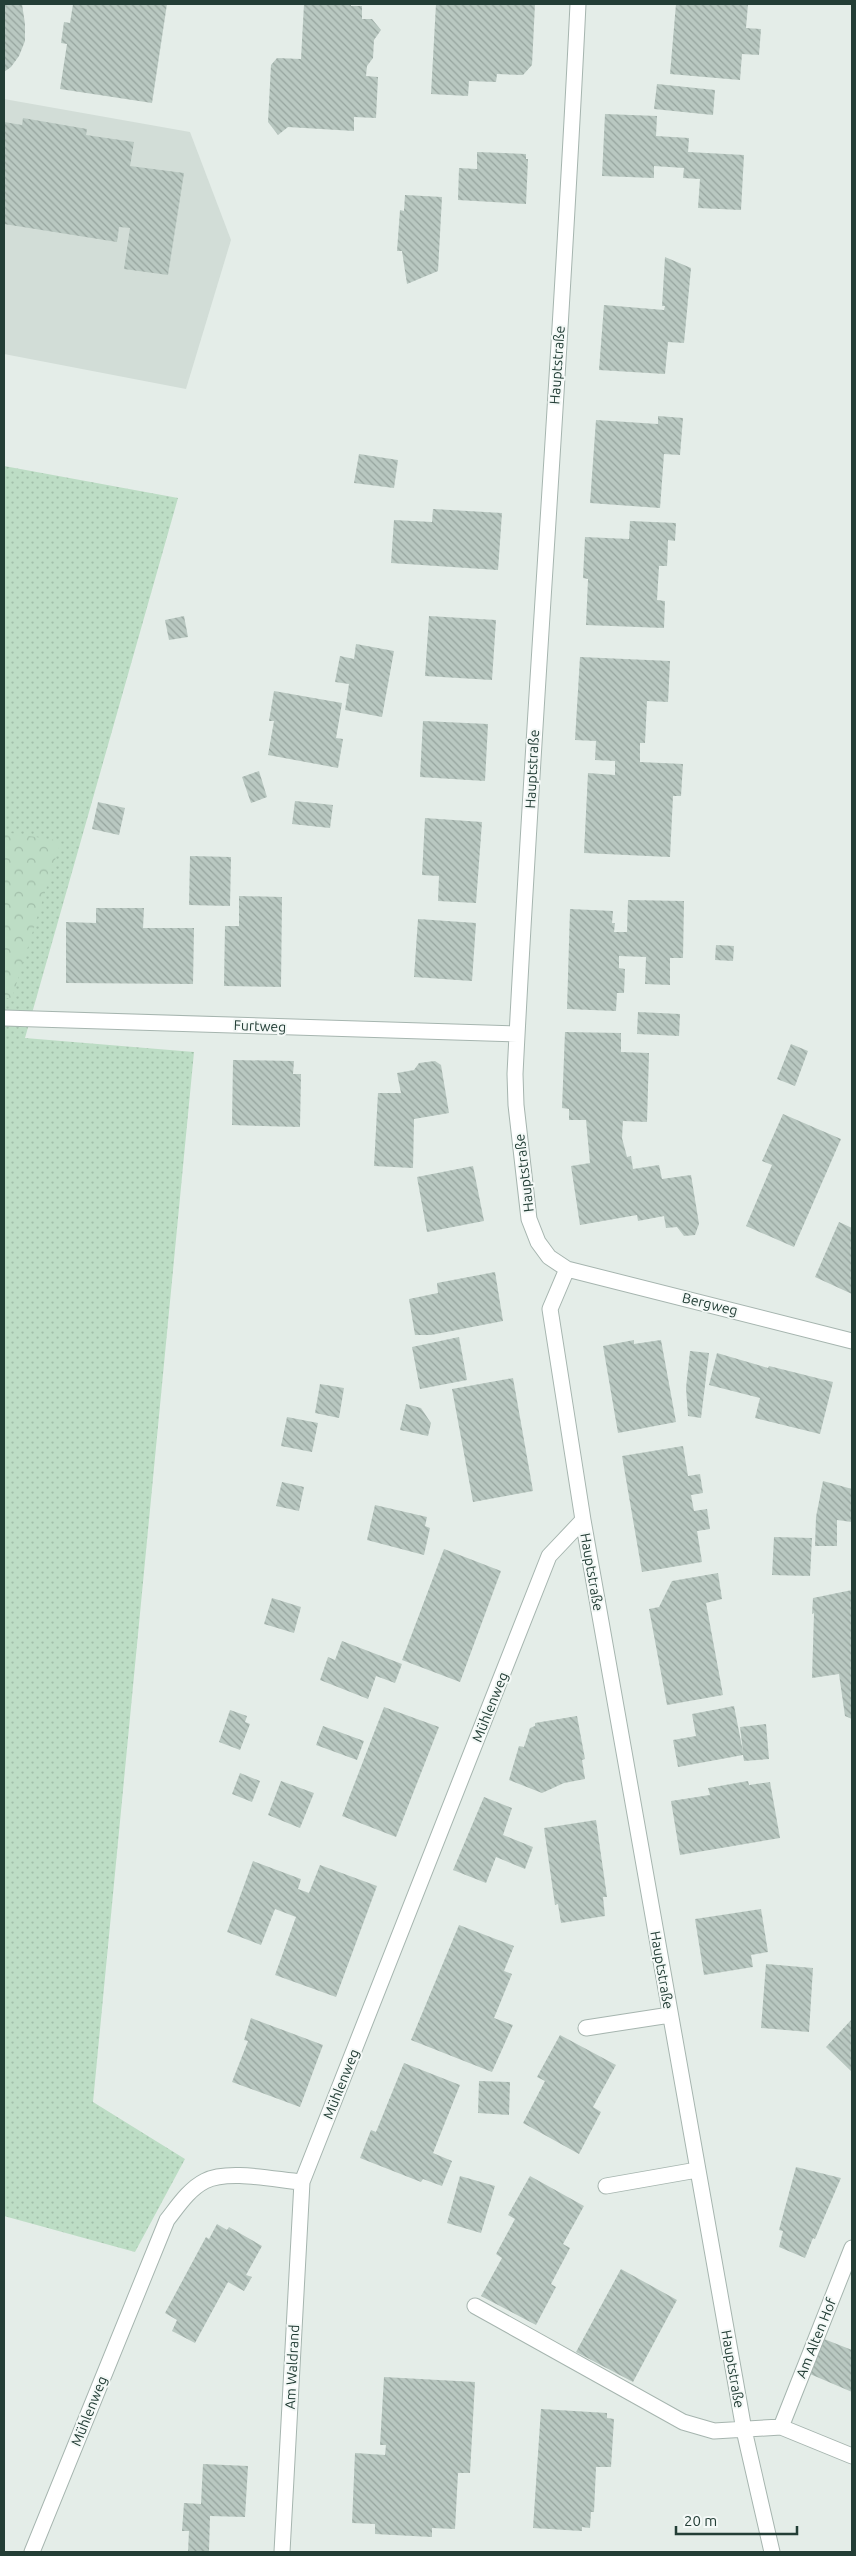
<svg xmlns="http://www.w3.org/2000/svg" width="856" height="2556" font-family="Ubuntu,sans-serif">
	<defs>
		<pattern id="grass-dots" width="8" height="8" patternUnits="userSpaceOnUse" patternTransform="scale(1.25)"><rect width="8" height="8" fill="#bdddc5"/><path d="M2 2h.1M6 6h.1" fill="none" stroke="#a2bfaa" stroke-width="1.8" stroke-linecap="round"/></pattern>
		<pattern id="park-crowns" width="20" height="18" patternUnits="userSpaceOnUse" patternTransform="scale(1.25)"><rect width="20" height="18" fill="#bdddc5"/><path d="M2 6a3 3 0 1 1 6 0M12 15a3 3 0 1 1 6 0" fill="none" stroke="#a2bfaa"/></pattern>
		<pattern id="building-back-hatch" width="6" height="6" patternUnits="userSpaceOnUse" patternTransform="scale(1.25)"><rect width="6" height="6" fill="#b9c8c1"/><path d="M-1 5l2 2M0 0l6 6M5-1l2 2" fill="none" stroke="#96a49e"/></pattern>
	</defs>
	<rect width="100%" height="100%" fill="#e4ede8"/>
	<path fill="#d2ddd7" d="M4,99L190,132L231,240L186,389L4,354Z"/>
	<path fill="url(#grass-dots)" d="M4,466L178,498L25,1038L194,1052L93,2102L185,2159L135,2252L4,2216Z"/>
	<path fill="url(#park-crowns)" d="M4,832L61,841L12,998H4Z"/>
	<path fill="url(#building-back-hatch)" d="M4,4H22L25,24V41L19,56L11,67L4,72Z
		M73,4H167L152,103L60,89L67,44L61,43L64,22L70,23Z
		M304,4H351V6H362V19H372L381,30L374,40L373,58L367,66L366,76L378,77L376,118L354,117V131L288,127L278,135L268,122L271,65L277,58L301,59Z
		M436,4H535L532,65L523,75L497,74L496,82L469,81L468,96L431,94Z
		M676,4H748L746,28L761,29L759,55L742,54L740,80L670,74Z
		M657,84L715,90L713,115L654,109Z
		M605,114L657,116L656,136L689,138L688,152L744,155L741,210L698,208L700,179L683,178L684,168L654,166V178L602,176Z
		M23,118L87,129L86,135L134,142L130,166L184,173L168,275L124,269L130,228L119,227L117,242L4,224V122L22,125Z
		M477,152L526,154V159H528L526,204L458,200L459,168L477,169Z
		M405,195L442,197L438,271L407,284L402,251H397L400,210L404,211Z
		M665,257L691,268L684,343L668,342L665,374L599,370L604,305L664,310L665,306H662Z
		M658,416L683,418L680,455L664,454L660,508L590,503L596,420L658,424Z
		M359,454L398,460L394,488L354,483Z
		M433,509L502,513L498,570L391,563L394,520L432,522Z
		M630,521L676,523L675,541L668,540L667,566H659L657,600L665,601L664,628L586,625L588,579L583,578L585,537L629,539Z
		M184,616L188,637L169,640L165,620Z
		M429,616L496,620L492,680L425,676Z
		M356,644L394,651L382,717L345,710L349,684L335,682L340,656L354,659Z
		M580,657L670,661L668,702L647,701L645,743H640V762L683,764L681,796H673L670,857L584,853L588,773L615,775V761L595,760L596,741L575,740Z
		M274,691L342,703L336,738L343,739L338,768L268,755L274,721H269Z
		M423,721L488,724L485,781L420,777Z
		M259,771L267,797L251,803L242,777Z
		M295,801L333,805L330,828L292,824Z
		M98,802L125,808L119,835L92,829Z
		M425,818L482,822L476,903L438,901L439,876L422,875Z
		M190,856L231,857L230,906L189,905Z
		M239,896L282,897L281,987L224,986L225,926H239Z
		M628,900L684,901L683,958H670V985L645,984L646,957L619,956V968L625,969L624,993H617L616,1011L567,1009L570,909L613,911L612,923H615L614,932H627Z
		M96,908H144L143,928H194L193,984L66,983V922L96,923Z
		M418,919L476,923L472,981L414,977Z
		M716,945L734,946L733,961L715,960Z
		M638,1012L680,1014L679,1036L637,1034Z
		M565,1032L621,1033V1052L649,1053L647,1122L623,1121L622,1138L627,1157L631,1156L633,1169L659,1165L662,1179L691,1175L699,1224L695,1235L684,1236L677,1227L666,1228L664,1216L638,1221L637,1215L580,1225L571,1166L590,1163L586,1120H569V1109L562,1108Z
		M791,1044L808,1051L795,1086L777,1079Z
		M233,1060L294,1061L293,1074H301L300,1127L232,1125Z
		M435,1061L441,1065L449,1113L414,1119L413,1168L374,1166L378,1093H401L397,1073L414,1070L419,1063Z
		M783,1114L841,1139L794,1247L746,1226L772,1165L762,1161Z
		M473,1166L484,1221L427,1232L417,1177Z
		M839,1222L852,1228V1294L815,1277Z
		M495,1272L503,1321L431,1335H415L409,1299L438,1293L437,1283Z
		M459,1337L467,1380L420,1389L412,1347Z
		M634,1340V1344L661,1340L676,1422L618,1433L603,1346Z
		M690,1351L709,1353L701,1418L688,1416L686,1388Z
		M717,1353L768,1368L769,1366L833,1382L820,1434L755,1418L760,1398L709,1385Z
		M513,1378L533,1491L473,1502L452,1389Z
		M320,1384L344,1388L339,1418L315,1413Z
		M406,1404L421,1408L431,1423L428,1436L400,1430Z
		M287,1417L318,1423L312,1452L281,1446Z
		M683,1446L688,1476L700,1474L703,1493L691,1495L694,1511L707,1509L710,1529L697,1531L702,1562L642,1572L622,1456Z
		M823,1481L852,1489V1522L837,1520V1546H815L816,1517Z
		M282,1482L304,1487L299,1511L276,1506Z
		M375,1505L427,1517L425,1526L430,1528L424,1555L367,1540Z
		M774,1537L812,1538L810,1576L772,1575Z
		M444,1549L501,1571L460,1682L402,1660Z
		M718,1573L722,1599L706,1603L723,1695L667,1705L649,1609L659,1607L672,1581Z
		M852,1590V1719L845,1716L839,1674L812,1678L814,1613L812,1614L813,1598Z
		M272,1598L301,1607L294,1633L264,1624Z
		M342,1641L402,1664L395,1683L376,1676L368,1699L320,1680L328,1657L335,1660Z
		M734,1706L743,1752L740,1727L766,1724L769,1759L744,1761L743,1755L678,1767L673,1740L696,1736L692,1714Z
		M384,1707L439,1727L396,1837L342,1816Z
		M230,1710L247,1716L245,1722L250,1724L240,1750L219,1742Z
		M577,1716L585,1759L582,1760L585,1779L564,1783L542,1793L509,1780L519,1746L524,1747L530,1728L535,1726V1723Z
		M323,1726L364,1741L357,1760L316,1745Z
		M240,1773L260,1781L252,1802L232,1794Z
		M281,1781L314,1793L300,1828L268,1815Z
		M748,1781L749,1785L770,1782L780,1838L680,1855L671,1801L710,1795L708,1788Z
		M484,1797L512,1808L503,1835L533,1847L525,1869L496,1857L486,1883L453,1870Z
		M596,1820L607,1897H603L605,1916L561,1923L558,1904L555,1905L544,1828Z
		M253,1861L301,1879L298,1889L309,1893L320,1865L377,1886L336,1997L275,1975L296,1917L275,1909L261,1945L227,1932Z
		M761,1909L768,1952L751,1955L753,1967L704,1975L695,1919Z
		M459,1925L514,1946L504,1971L512,1974L494,2018L513,2025L492,2072L411,2040Z
		M766,1964L813,1968L809,2032L761,2028Z
		M251,2018L323,2045L300,2107L232,2082L248,2041L244,2040Z
		M852,2019V2072L826,2047Z
		M560,2035L616,2065L593,2107L601,2112L579,2154L523,2123L545,2081L537,2077Z
		M404,2063L460,2085L433,2153L452,2161L442,2186L423,2179L421,2182L360,2158L371,2130L376,2132Z
		M479,2081L510,2082L509,2115L478,2113Z
		M796,2167L841,2178L815,2239L813,2238L805,2258L779,2247L783,2231L779,2230Z
		M460,2176L495,2186L481,2233L447,2223Z
		M530,2176L584,2206L563,2244L570,2248L551,2284L556,2287L536,2325L481,2296L502,2258L496,2254L515,2219L508,2215Z
		M217,2224L227,2230L229,2227L262,2246L246,2275L252,2277L244,2291L228,2282L195,2343L172,2331L177,2320L165,2313L206,2237L209,2239Z
		M621,2269L677,2300L633,2382L576,2352Z
		M824,2339L852,2350V2392L810,2374Z
		M384,2377L475,2382L470,2473H458L455,2529L432,2528V2537L375,2534V2524L352,2523L355,2453L385,2455L386,2445H380Z
		M541,2409L607,2413V2418L614,2419L611,2467H596L594,2512H591L590,2528L582,2527V2531L533,2528Z
		M203,2464L248,2466L245,2517L210,2516L209,2552H188L189,2531H182L184,2503L201,2504Z"/>
	<g fill="none" stroke-linecap="round" stroke-linejoin="round">
		<defs>
			<path id="minor" d="M578,4C561,361 533,717 515,1074L516,1105L529,1219L538,1242L549,1257L567,1269L852,1341
				M4,1018L517,1034
				M567,1269L550,1309L583,1520L744,2430L772,2552
				M586,2028L670,2015
				M606,2186L697,2170
				M475,2306L683,2422L714,2431L781,2427L852,2456
				M781,2427L852,2248
				M32,2552L167,2220C178,2206 189,2189 205,2181C228,2169 276,2180 302,2182
				M282,2552L302,2182L549,1556L583,1520"/>
		</defs>
		<use href="#minor" stroke="#a6b5af" stroke-width="17"/>
		<use href="#minor" stroke="#fff" stroke-width="15"/>
	</g>
	<g text-anchor="middle" dominant-baseline="central" stroke-width="4" stroke-linejoin="round" paint-order="stroke">
		<g font-size="14" fill="#233e36" stroke="#f4f9f7">
			<text transform="translate(557 365) rotate(-86)">Hauptstraße</text>
			<text transform="translate(532 769) rotate(-87)">Hauptstraße</text>
			<text transform="translate(260 1026) rotate(2)">Furtweg</text>
			<text transform="translate(524 1173) rotate(-97)">Hauptstraße</text>
			<text transform="translate(710 1304) rotate(14)">Bergweg</text>
			<text transform="translate(592 1572) rotate(80)">Hauptstraße</text>
			<text transform="translate(490 1707) rotate(-68)">Mühlenweg</text>
			<text transform="translate(662 1970) rotate(80)">Hauptstraße</text>
			<text transform="translate(341 2084) rotate(-68)">Mühlenweg</text>
			<text transform="translate(816 2338) rotate(-68)">Am Alten Hof</text>
			<text transform="translate(292 2367) rotate(-87)">Am Waldrand</text>
			<text transform="translate(733 2369) rotate(80)">Hauptstraße</text>
			<text transform="translate(89 2411) rotate(-68)">Mühlenweg</text>
		</g>
	</g>
	<rect width="856" height="2556" fill="none" stroke="#233e36" stroke-width="10"/>
	<path d="M676 2526v8h121v-8" fill="none" stroke="#233e36" stroke-width="2.5"/>
	<text x="684" y="2526" font-size="15" fill="#233e36" stroke="#f4f9f7" stroke-width="4" paint-order="stroke">20 m</text>
</svg>
